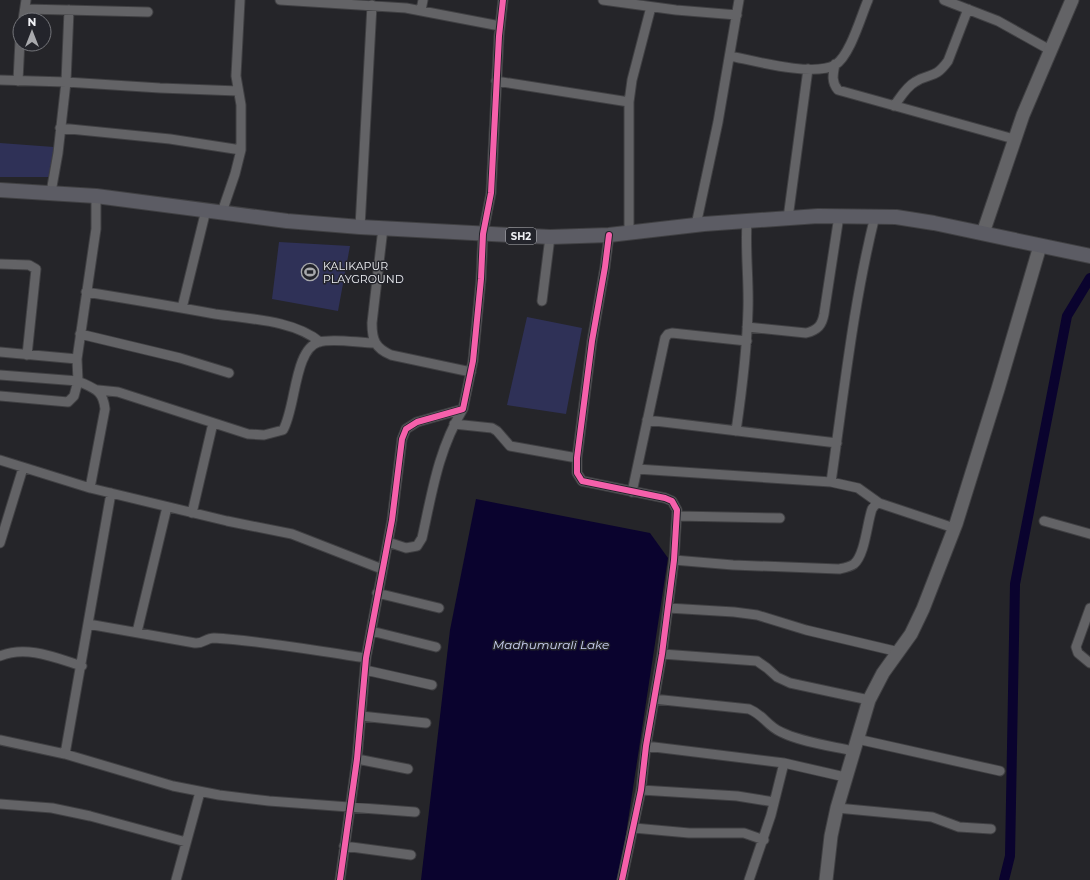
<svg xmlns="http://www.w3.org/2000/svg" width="1090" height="880" font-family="Montserrat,sans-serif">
	<rect width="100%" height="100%" fill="#252529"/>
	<path fill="#2f3157" d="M0,143L54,147L52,177H0Z
		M279,242L350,246L338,311L272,299Z
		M527,317L582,328L566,414L507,405Z"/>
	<path fill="#0a032e" d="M476,499L650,533L668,558L619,880H421L450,630Z"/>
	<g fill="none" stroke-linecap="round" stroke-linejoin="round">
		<path stroke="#0a032e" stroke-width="10" d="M1004,880L1010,856L1015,584L1067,316L1090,278"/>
		<defs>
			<path id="street" d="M280,0L406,8L500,26
				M603,0L676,10L737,15
				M944,0L998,21L1050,50
				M25,9L148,12
				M69,10L66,82L160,88L238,91
				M421,10L423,0
				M23,20L26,0
				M730,56C755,61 813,77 835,65C850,56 861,16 868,0
				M835,64C833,74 831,82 838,90L1014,139
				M0,80L66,82L58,153L51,192
				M18,81L20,40
				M496,81L629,102
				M894,106C900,98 906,87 915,82C931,72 934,80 948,61L968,9
				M60,128L170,139L241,150
				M222,212L235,174L241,150V105L236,76L240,0
				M788,218L808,69
				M696,225L718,122L739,0
				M360,227L372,5
				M383,228L372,323C372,340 375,348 391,355L471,372
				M629,232V102L632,80L651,7
				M609,235L605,267L592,341L577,458V473L582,481L665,498L672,501L677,510L674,560L662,654L646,746L641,790L622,880
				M0,264L29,265L36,269L27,355
				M86,292C129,299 172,306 215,314C248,319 294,320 320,342
				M542,301L550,237
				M182,308L206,210
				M747,327L806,333C818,330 822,325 824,314L839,216
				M80,334L180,358L229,373
				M0,352L77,359
				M0,375L78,381L74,396L68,402L0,396
				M98,390L118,392L248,434L264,435L283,430C296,408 294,349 319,342C334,338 359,343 375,343
				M647,420L837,443
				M454,424L492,428L497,431L510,446L577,458
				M736,431C742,390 747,350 748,309C749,280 745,250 747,221
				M0,460L90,488L227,521L292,534L382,569
				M637,469L831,482L858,488L879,503
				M831,482C844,393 853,304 875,216
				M90,488L105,409C103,390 95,389 78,381L77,359L96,229V196
				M632,492L665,338L668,334L672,333L747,341
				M192,513L213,423
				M677,516L780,518
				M1044,521L1090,534
				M388,542L406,548L417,546L422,538C432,493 438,450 463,409
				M0,543L23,468
				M674,560L733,565L839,569C844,568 850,567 854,564C865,555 867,523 872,509L875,505L879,503L954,528
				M377,593L439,608
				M668,608L734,612L757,615L806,630L899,652
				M1090,608L1076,647L1078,653L1090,663
				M88,624L195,643C203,644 206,638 214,638C265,641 316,651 366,658
				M371,631L436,647
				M137,632L167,507
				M662,654L757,661L767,668L777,677L790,683L869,700
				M0,656C27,645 56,658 82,666
				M365,670L432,685
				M654,699L749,709C764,715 767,726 781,732C801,742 831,746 853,751
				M361,716L426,723
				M857,739L1000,771
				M0,740L65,754L173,786L219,795L269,801L415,812
				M646,746L784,763L845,777
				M65,754L111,493
				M357,759L408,769
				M641,790L737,796L774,802
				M0,804L52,808L90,816L186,842
				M837,808L932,817L959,827L991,829
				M634,828L689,833H744L764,840
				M344,846L411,855
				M176,880L200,792
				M340,880L357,759L366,658L392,520L402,439L406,429L417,422L463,409L473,361L481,279L483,234L491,193L499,36L503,0
				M749,880L771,815L784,763"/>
			<path id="secondary" d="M983,233L1023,115L1072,0
				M826,880L831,836L837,808L869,700L883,673L911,634L923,609L956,524L998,389L1040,246"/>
			<path id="primary" d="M0,190L96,196L287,221L360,227L550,237L609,235L704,224L818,216L896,217L934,223L1090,256"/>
		</defs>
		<use href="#street" stroke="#404043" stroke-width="11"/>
		<use href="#secondary" stroke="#404043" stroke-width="15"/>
		<use href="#primary" stroke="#404043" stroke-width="16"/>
		<use href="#street" stroke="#636366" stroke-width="9"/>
		<use href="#secondary" stroke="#636366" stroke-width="13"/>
		<use href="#primary" stroke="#5c5c64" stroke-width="14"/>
		<defs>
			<path id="cycleway" d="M609,235L605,267L592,341L577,458V473L582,481L665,498L672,501L677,510L674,560L662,654L646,746L641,790L622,880
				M340,880L357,759L366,658L392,520L402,439L406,429L417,422L463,409L473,361L481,279L483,234L491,193L499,36L503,0"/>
		</defs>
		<use href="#cycleway" stroke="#23242b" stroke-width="8"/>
		<use href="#cycleway" stroke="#f560ab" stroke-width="6"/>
	</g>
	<defs>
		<symbol id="stadium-ring" viewBox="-11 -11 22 22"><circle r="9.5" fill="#23242b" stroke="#a8a9ad" stroke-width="1.5"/><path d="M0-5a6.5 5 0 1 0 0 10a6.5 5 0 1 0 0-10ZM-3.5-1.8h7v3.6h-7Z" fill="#a8a9ad"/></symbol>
	</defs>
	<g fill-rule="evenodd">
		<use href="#stadium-ring" x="300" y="262" width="20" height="20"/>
	</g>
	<g text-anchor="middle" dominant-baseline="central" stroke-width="3" stroke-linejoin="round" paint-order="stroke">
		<rect fill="#23242b" stroke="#b2b3b8" stroke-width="1" x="506" y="228" width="30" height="16" rx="3"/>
		<g font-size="10" font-weight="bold" fill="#eff0f4">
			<text x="521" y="236">SH2</text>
		</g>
		<g font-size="11" fill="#eff0f4" stroke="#23242b" text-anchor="start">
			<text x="323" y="266">KALIKAPUR<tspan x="323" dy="13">PLAYGROUND</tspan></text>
		</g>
		<g font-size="12" font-style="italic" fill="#cdd3f5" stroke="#23242b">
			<text x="551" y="644">Madhumurali Lake</text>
		</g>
	</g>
	<g transform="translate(32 32)"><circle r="19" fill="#23242b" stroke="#75767b"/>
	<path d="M0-3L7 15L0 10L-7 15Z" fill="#a8a9ad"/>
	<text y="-6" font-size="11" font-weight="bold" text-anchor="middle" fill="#eff0f4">N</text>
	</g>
</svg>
